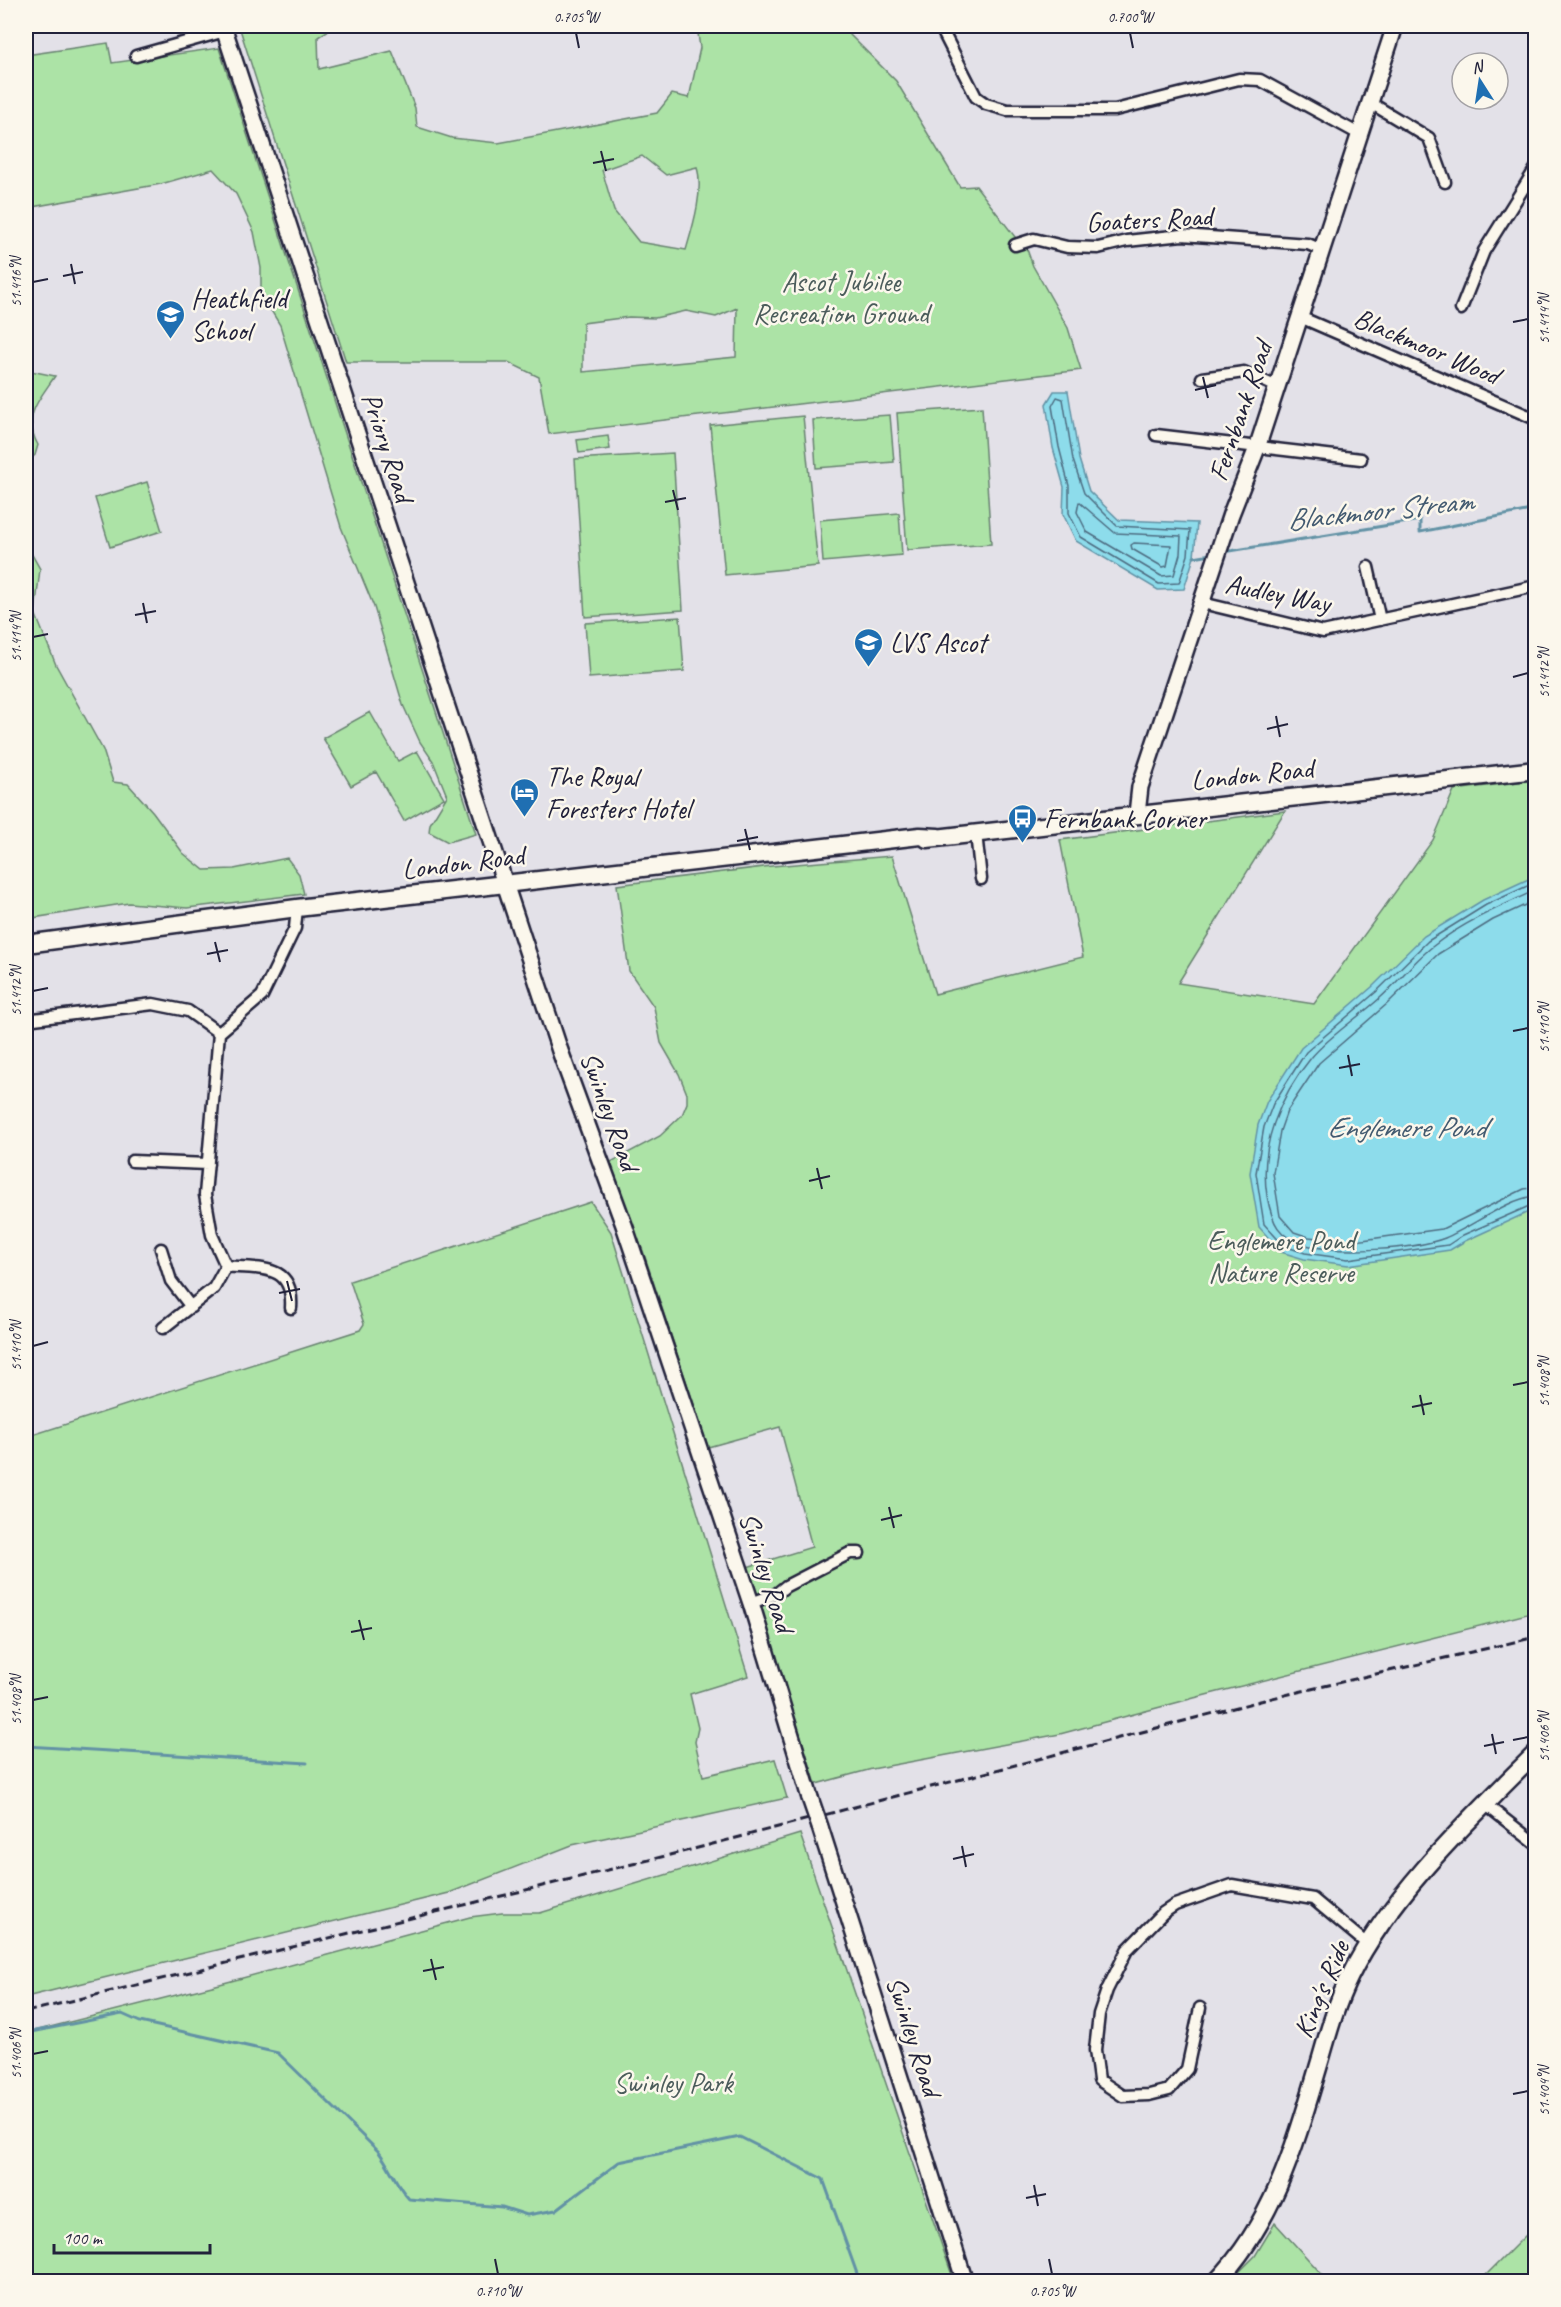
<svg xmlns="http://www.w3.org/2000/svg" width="1561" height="2307" font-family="Caveat,sans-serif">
	<rect width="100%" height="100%" fill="#e3e1e8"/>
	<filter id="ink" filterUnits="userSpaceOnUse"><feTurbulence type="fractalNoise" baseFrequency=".0167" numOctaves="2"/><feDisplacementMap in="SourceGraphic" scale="12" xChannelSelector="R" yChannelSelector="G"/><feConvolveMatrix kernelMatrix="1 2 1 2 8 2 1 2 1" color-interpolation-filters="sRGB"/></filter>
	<g filter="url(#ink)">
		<path fill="#ace3a6" stroke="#678270" stroke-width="1.5" fill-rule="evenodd" d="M239,26H335L318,37L319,69L392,51L415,108L417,127L452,138L498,143L657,113L672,94L689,98L700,48L697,26H841L896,81L960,187L976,186L1015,237L1024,241L1033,266L1068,328L1081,370L549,434L539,377L508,362H346ZM642,156L666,175L697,167C704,191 693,226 686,250L639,242L614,211L602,170ZM737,308L736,357L583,372V323L629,317L655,318L686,311L716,317Z
			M108,43L112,63L219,48L476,834L448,842L429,832L430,824L447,796L433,761L420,742L403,705L374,607L341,527L280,325L261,294V268L254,232L236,194L213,169L161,184L26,208V55Z
			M26,370L55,376C38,401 22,416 38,445L35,455L26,463Z
			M982,407L991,544L907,550L897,413Z
			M890,415L894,462L816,468L813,420Z
			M803,416L818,566L725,575L710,425Z
			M608,436L610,449L579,453L577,440Z
			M673,453L683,610L585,617L575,459Z
			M147,482L162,531L110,547L95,498Z
			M899,513L902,555L823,562L820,520Z
			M26,544L40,569L35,613L56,665L103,750L113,782L128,784L153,812L183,853L204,870L234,869L287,858L299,874L304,894L187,908L129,903L26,919Z
			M680,617L684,671L589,678L585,623Z
			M370,712L398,761L417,751L444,798L404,821L376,772L351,786L323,738Z
			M1535,780V1612L1194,1698L1060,1734L872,1769L816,1784L747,1567L812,1547L780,1427L708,1447L643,1251L607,1164L660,1136L682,1115L687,1103V1094L679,1074L661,1043L654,1007L629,971L617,885L772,866L892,856L935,994L1083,957L1060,840L1285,811L1178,983L1314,1004L1433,840L1454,790Z
			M591,1202L611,1232L748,1676L690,1694L698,1728L695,1742L703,1776L775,1759L787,1798L572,1845L449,1893L26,1997V1437L360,1330L364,1324L350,1281Z
			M800,1834L954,2281H26V2033L220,1984L470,1917L502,1913H540Z
			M1275,2223L1328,2281H1230L1255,2256Z
			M1535,2226V2281H1480Z"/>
		<path fill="#8ddceb" stroke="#6292a5" stroke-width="1.5" d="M1054,391H1068L1079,459L1089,491L1119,520L1197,523L1194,557L1184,589L1158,590L1076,541L1063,514L1064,487L1053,448L1046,404Z
			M1535,876V1209L1465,1241L1450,1250L1348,1265L1304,1259L1281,1252L1259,1227L1250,1173L1258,1125L1267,1101L1301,1048L1372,987L1424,936L1483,900Z"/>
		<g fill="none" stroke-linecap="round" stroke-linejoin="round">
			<path stroke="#4d6c81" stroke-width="1.5" d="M1057,397L1063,399L1073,460L1084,493L1117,526L1190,530L1188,555L1179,583L1159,584L1081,537L1069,513V486L1059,447L1052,406Z
				M1079,502L1115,533L1181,536L1180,554L1174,575L1161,576L1087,532L1077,512Z
				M1134,543L1171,545L1167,566L1163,567L1132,549L1131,545Z
				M1536,882L1486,905L1428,941L1376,992L1306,1052L1273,1104L1264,1127L1256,1173L1264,1224L1284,1246L1305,1253L1348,1259L1448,1245L1463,1235L1536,1203
				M1536,890C1501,906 1462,923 1432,947C1413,962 1398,982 1380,998C1358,1018 1330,1035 1311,1058C1279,1097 1259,1146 1267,1196C1272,1222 1278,1238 1306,1245C1338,1254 1414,1250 1445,1238C1470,1228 1510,1197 1536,1196
				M1536,900L1493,920L1438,954L1387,1004L1319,1063L1287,1111L1280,1131L1273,1173L1280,1216L1294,1232L1309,1237L1348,1242L1442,1229L1524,1189L1536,1187"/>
			<path stroke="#6292a5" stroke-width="3" d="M1224,552L1420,520V532L1536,509
				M1194,557L1211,554
				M26,1746L307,1763
				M26,2033L122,2014L140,2022L278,2053L378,2151C390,2166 396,2185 409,2199L502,2207L527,2215L556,2210L619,2162L740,2137L823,2179L860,2282"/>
			<defs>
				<path id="street" d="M940,26L976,97L986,104L1007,110H1115L1239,79L1260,80L1359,134
					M136,56L225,31
					M1369,102L1429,138L1445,182
					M1015,245L1034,239L1067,247L1098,248L1127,241L1182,235L1308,244L1322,250
					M1461,309L1484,251L1536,168
					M1300,317L1531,417L1536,416
					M1202,378L1244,372L1275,386
					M1156,435L1361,459
					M1368,567L1380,620
					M1202,603L1323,632L1536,586
					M976,833L981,879
					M26,1020L153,1004L188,1011L219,1033
					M132,1161L208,1164
					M161,1249L171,1281L191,1307
					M226,1266L212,1235L205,1195L219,1033L262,996L295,928L297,908
					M226,1266C257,1270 294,1261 291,1308
					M163,1328L214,1288L226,1266
					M751,1603L776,1594L786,1586L850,1553H859
					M1485,1804L1536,1844
					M1200,2008L1187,2069L1169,2090L1149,2095L1123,2096L1099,2080L1095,2050L1099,2014L1107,1990L1127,1950L1163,1913L1175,1905L1232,1885L1313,1899L1367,1944"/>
				<path id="secondary" d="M223,26L560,1051L624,1225L751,1603L810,1798
					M1137,814L1140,787L1231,514L1257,448L1395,26
					M820,1827L965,2282"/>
				<path id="primary" d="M927,839L1536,770
					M26,944L297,908L920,836L938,837
					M1216,2282C1276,2220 1297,2138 1321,2058C1329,2030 1337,2002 1350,1976C1391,1893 1470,1819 1536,1753"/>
			</defs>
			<use href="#street" stroke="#22223b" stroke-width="15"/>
			<use href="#secondary" stroke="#22223b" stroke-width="20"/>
			<use href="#primary" stroke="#22223b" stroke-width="21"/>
			<use href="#street" stroke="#fbf7ec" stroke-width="10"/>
			<use href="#secondary" stroke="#fbf7ec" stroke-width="15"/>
			<use href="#primary" stroke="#fbf7ec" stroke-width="16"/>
			<path stroke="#22223b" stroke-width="3" stroke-dasharray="9 4.5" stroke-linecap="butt" d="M26,2012L690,1850L1268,1699L1536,1637"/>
			<defs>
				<path id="secondary-bridge" d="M810,1798L820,1827"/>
			</defs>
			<use href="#secondary-bridge" stroke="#22223b" stroke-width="20" stroke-linecap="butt"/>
			<use href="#secondary-bridge" stroke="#fbf7ec" stroke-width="15"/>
		</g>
	</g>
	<path fill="none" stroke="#22223b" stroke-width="2" d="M576,33L579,48M1130,33L1133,48M601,151L606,171M593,163L614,159M71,264L75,284M63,276L83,272M33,282L48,279M1513,322L1528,319M1203,377L1208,398M1195,390L1216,385M673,490L678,510M665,502L686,498M143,603L147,623M135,615L156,611M33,637L48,634M1513,677L1528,673M1276,716L1280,737M1267,729L1288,724M745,829L750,850M737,841L758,837M215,942L220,962M207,954L228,950M33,991L48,988M1513,1031L1528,1028M1348,1055L1352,1076M1339,1068L1360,1064M817,1168L822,1189M809,1181L830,1176M287,1281L292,1301M279,1293L300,1289M33,1346L48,1342M1513,1385L1528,1382M1420,1395L1424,1415M1412,1407L1432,1403M889,1507L894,1528M881,1520L902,1515M359,1620L364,1640M351,1632L372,1628M33,1700L48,1697M1492,1734L1496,1754M1513,1740L1528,1737M1484,1746L1504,1742M962,1846L966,1867M953,1859L974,1854M431,1959L436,1980M423,1971L444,1967M33,2054L48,2051M1513,2094L1528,2091M1034,2185L1038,2206M1026,2198L1046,2194M495,2259L498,2274M1049,2259L1052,2274"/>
	<defs>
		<symbol id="school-pin" viewBox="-11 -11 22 30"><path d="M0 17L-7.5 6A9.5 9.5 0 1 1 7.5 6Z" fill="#1f6fb2" stroke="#fbf7ec"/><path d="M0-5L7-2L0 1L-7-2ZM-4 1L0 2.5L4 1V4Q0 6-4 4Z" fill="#fff"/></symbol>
		<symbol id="hotel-pin" viewBox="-11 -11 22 30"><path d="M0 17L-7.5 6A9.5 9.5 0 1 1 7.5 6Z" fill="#1f6fb2" stroke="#fbf7ec"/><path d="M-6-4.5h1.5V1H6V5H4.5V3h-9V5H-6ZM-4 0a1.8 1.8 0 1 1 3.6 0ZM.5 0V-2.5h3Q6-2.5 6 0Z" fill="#fff"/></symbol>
		<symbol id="bus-pin" viewBox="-11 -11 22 30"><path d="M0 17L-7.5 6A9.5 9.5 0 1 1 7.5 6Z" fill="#1f6fb2" stroke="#fbf7ec"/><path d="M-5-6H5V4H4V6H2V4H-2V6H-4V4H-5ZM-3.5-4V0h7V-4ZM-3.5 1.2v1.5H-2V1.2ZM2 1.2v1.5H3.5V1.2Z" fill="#fff"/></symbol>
	</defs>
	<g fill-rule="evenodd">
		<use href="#school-pin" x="154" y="298" width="33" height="45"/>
		<use href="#school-pin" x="852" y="626" width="33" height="45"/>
		<use href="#hotel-pin" x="508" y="776" width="33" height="45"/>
		<use href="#bus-pin" x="1006" y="802" width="33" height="45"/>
	</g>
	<g text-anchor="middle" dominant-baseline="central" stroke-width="5" stroke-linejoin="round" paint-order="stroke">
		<g font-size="28" fill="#22223b" stroke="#fbf7ec">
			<text transform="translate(1149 219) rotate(-3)">Goaters Road</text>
			<text transform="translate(1427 346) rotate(23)">Blackmoor Wood</text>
			<text transform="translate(1240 411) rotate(-71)">Fernbank Road</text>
			<text transform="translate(388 447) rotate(72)">Priory Road</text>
			<text transform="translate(1278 593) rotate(11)">Audley Way</text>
			<text transform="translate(1252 774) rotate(-6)">London Road</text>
			<text transform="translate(463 862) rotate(-7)">London Road</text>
			<text transform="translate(610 1111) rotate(70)">Swinley Road</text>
			<text transform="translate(767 1572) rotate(72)">Swinley Road</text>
			<text transform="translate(1321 1989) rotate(-67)">King's Ride</text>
			<text transform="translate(914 2036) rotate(72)">Swinley Road</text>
		</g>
		<g font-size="28" fill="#4b5c5b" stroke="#fbf7ec">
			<text x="841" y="281">Ascot Jubilee<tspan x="841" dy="32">Recreation Ground</tspan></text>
			<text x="1281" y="1240">Englemere Pond<tspan x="1281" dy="32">Nature Reserve</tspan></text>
			<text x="673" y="2082">Swinley Park</text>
		</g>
		<g font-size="28" fill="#22223b" stroke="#fbf7ec" text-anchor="start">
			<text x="191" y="298">Heathfield<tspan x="191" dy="32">School</tspan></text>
			<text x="890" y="642">LVS Ascot</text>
			<text x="546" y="776">The Royal<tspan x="546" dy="32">Foresters Hotel</tspan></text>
			<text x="1044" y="818">Fernbank Corner</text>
		</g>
		<g font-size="30" font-style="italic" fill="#425a70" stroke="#fbf7ec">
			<text transform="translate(1380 510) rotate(-6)">Blackmoor Stream</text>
			<text x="1406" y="1127">Englemere Pond</text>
		</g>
	</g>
	<rect width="1561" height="2307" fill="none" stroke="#fbf7ec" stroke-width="66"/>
	<g transform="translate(1480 81) rotate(348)"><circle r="28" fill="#fbf7ec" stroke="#a4a2a5" stroke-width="1.5"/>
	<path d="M0-4.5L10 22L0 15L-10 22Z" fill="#1f6fb2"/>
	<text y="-9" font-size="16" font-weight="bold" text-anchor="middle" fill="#22223b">N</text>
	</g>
	<path d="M54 2244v9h156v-9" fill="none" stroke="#22223b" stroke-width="3"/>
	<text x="63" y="2244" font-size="18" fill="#22223b" stroke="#fbf7ec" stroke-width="4.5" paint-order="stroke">100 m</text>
	<rect x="33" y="33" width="1495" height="2241" fill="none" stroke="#22223b" stroke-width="2"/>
	<g font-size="15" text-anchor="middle" fill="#22223b">
		<text x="576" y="22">0.705°W</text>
		<text x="1130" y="22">0.700°W</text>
		<text transform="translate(16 282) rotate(-90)" y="5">51.416°N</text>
		<text transform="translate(1544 319) rotate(-90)" y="5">51.414°N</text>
		<text transform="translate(16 637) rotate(-90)" y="5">51.414°N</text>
		<text transform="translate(1544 673) rotate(-90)" y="5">51.412°N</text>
		<text transform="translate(16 991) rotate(-90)" y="5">51.412°N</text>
		<text transform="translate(1544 1028) rotate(-90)" y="5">51.410°N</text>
		<text transform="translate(16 1346) rotate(-90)" y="5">51.410°N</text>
		<text transform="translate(1544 1382) rotate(-90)" y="5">51.408°N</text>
		<text transform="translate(16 1700) rotate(-90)" y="5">51.408°N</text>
		<text transform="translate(1544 1737) rotate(-90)" y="5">51.406°N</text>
		<text transform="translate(16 2054) rotate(-90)" y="5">51.406°N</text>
		<text transform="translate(1544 2091) rotate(-90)" y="5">51.404°N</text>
		<text x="498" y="2296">0.710°W</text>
		<text x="1052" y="2296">0.705°W</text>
	</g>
</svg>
